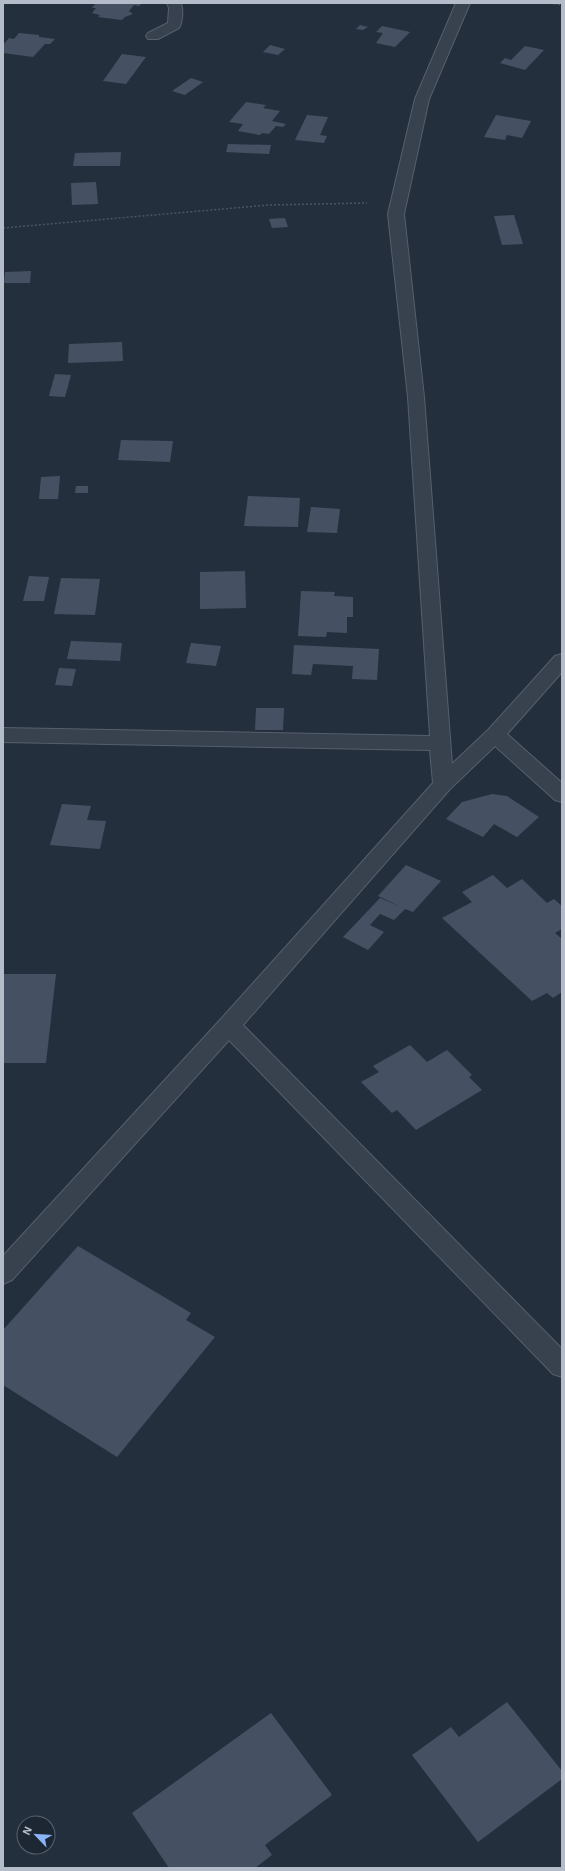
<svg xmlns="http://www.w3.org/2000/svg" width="565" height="1871" font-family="'Exo 2',sans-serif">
	<rect width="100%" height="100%" fill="#242f3e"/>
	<path fill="#455162" d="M101,3H142L139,6L134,5L129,11L133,14L125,17L122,20L98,17L100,15L92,13L96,8H92L95,4Z
		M360,25L368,27L363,30L356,29Z
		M382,26L410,32L395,47L376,43L383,33L376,32Z
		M19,33L39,35V37L55,39L50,44H45L33,57L3,53V45L9,38L14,39Z
		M270,45L285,49L278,55L263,52Z
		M525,46L544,50L525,70L500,63L505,58L511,60Z
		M122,54L146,57L126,84L103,81Z
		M191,78L203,82L185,95L172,91Z
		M246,102L266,105L263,108L280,111L272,121L286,124L283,127L276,126L269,134L262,133L260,135L238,131L243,124L229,122Z
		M307,115L328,117L320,135L327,136L324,143L295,140Z
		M496,115L531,121L522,138L507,135L505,140L484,137Z
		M228,144L271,145L269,154L226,152Z
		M121,152L120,166H73L75,153Z
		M96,182L98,204L72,205L71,183Z
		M514,215L523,244L502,245L494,216Z
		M285,218L288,227L272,228L269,219Z
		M31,271L30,283H4L5,272Z
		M122,342L123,361L68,363L69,344Z
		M55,374L71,375L65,397L49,396Z
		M121,440L173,441L170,462L118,460Z
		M60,476L58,499H39L41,477Z
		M76,486H88V493H75Z
		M248,496L300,498L298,527L244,526Z
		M311,507L340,509L337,533L307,532Z
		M245,571L246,608L200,609V572Z
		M29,576L49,577L44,601H23Z
		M61,578L100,579L95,615L54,614Z
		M301,591L335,592L334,596L353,597V617H347V633L327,632L326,637L298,636Z
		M71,641L122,643L120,661L67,659Z
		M191,643L221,646L216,666L186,663Z
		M294,645L379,649L377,680L352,679L353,666L313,664L311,675L292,674Z
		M59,668L76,669L72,686L55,685Z
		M256,708H284L283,730H255Z
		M492,794L507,796L539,817L517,837L494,824L483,837L446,819L462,802Z
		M62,804L91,806L87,820L106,821L100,849L50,845Z
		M406,865L441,881L413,912L405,909L394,920L380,914L370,925L384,932L368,950L343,937L380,898L401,907L378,896Z
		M493,875L507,888L522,879L547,903L554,899L562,906V929L555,933L562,939V992L553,998L547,993L532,1001L442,918L472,902L462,892Z
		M3,974H56L46,1063H3Z
		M410,1045L427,1062L447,1050L472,1075L469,1077L482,1090L416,1130L397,1110L392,1113L361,1082L379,1072L373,1066Z
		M78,1246L191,1313L186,1320L215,1337L117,1457L3,1385V1330Z
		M507,1702L562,1771V1779L478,1842L412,1755L451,1727L459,1737Z
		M271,1713L332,1795L265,1845L272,1855L255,1868H169L132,1813Z"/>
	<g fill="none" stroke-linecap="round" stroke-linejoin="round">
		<defs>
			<path id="street" d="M167,3H181C183,10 183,21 179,28L158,39H148L146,36L148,33L168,23L169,8Z
				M456,3H470L429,99L404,214L424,397L452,764L488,730L555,656L562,654V672L507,734L562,783V802L555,800L495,746L450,789L243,1025L562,1349V1377L553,1374L229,1040L12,1280L3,1284V1256L221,1019L433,783L430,750L3,742V728L430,736L408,397L388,214L415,99Z"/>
		</defs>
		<use href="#street" stroke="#565f6c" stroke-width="2"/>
		<path stroke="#44595c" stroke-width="1.5" stroke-dasharray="2 2" stroke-linecap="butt" d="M550,3L562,5
			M3,228L269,205L367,203"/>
		<use href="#street" fill="#38414e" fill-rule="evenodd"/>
	</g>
	<rect width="565" height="1871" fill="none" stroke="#b4bcc9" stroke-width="8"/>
	<g transform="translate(36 1835) rotate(295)"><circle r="19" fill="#1d2633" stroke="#59626f"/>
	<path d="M0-3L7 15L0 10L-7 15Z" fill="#8ab4f8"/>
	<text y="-6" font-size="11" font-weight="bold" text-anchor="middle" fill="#b4bcc9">N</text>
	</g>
</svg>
